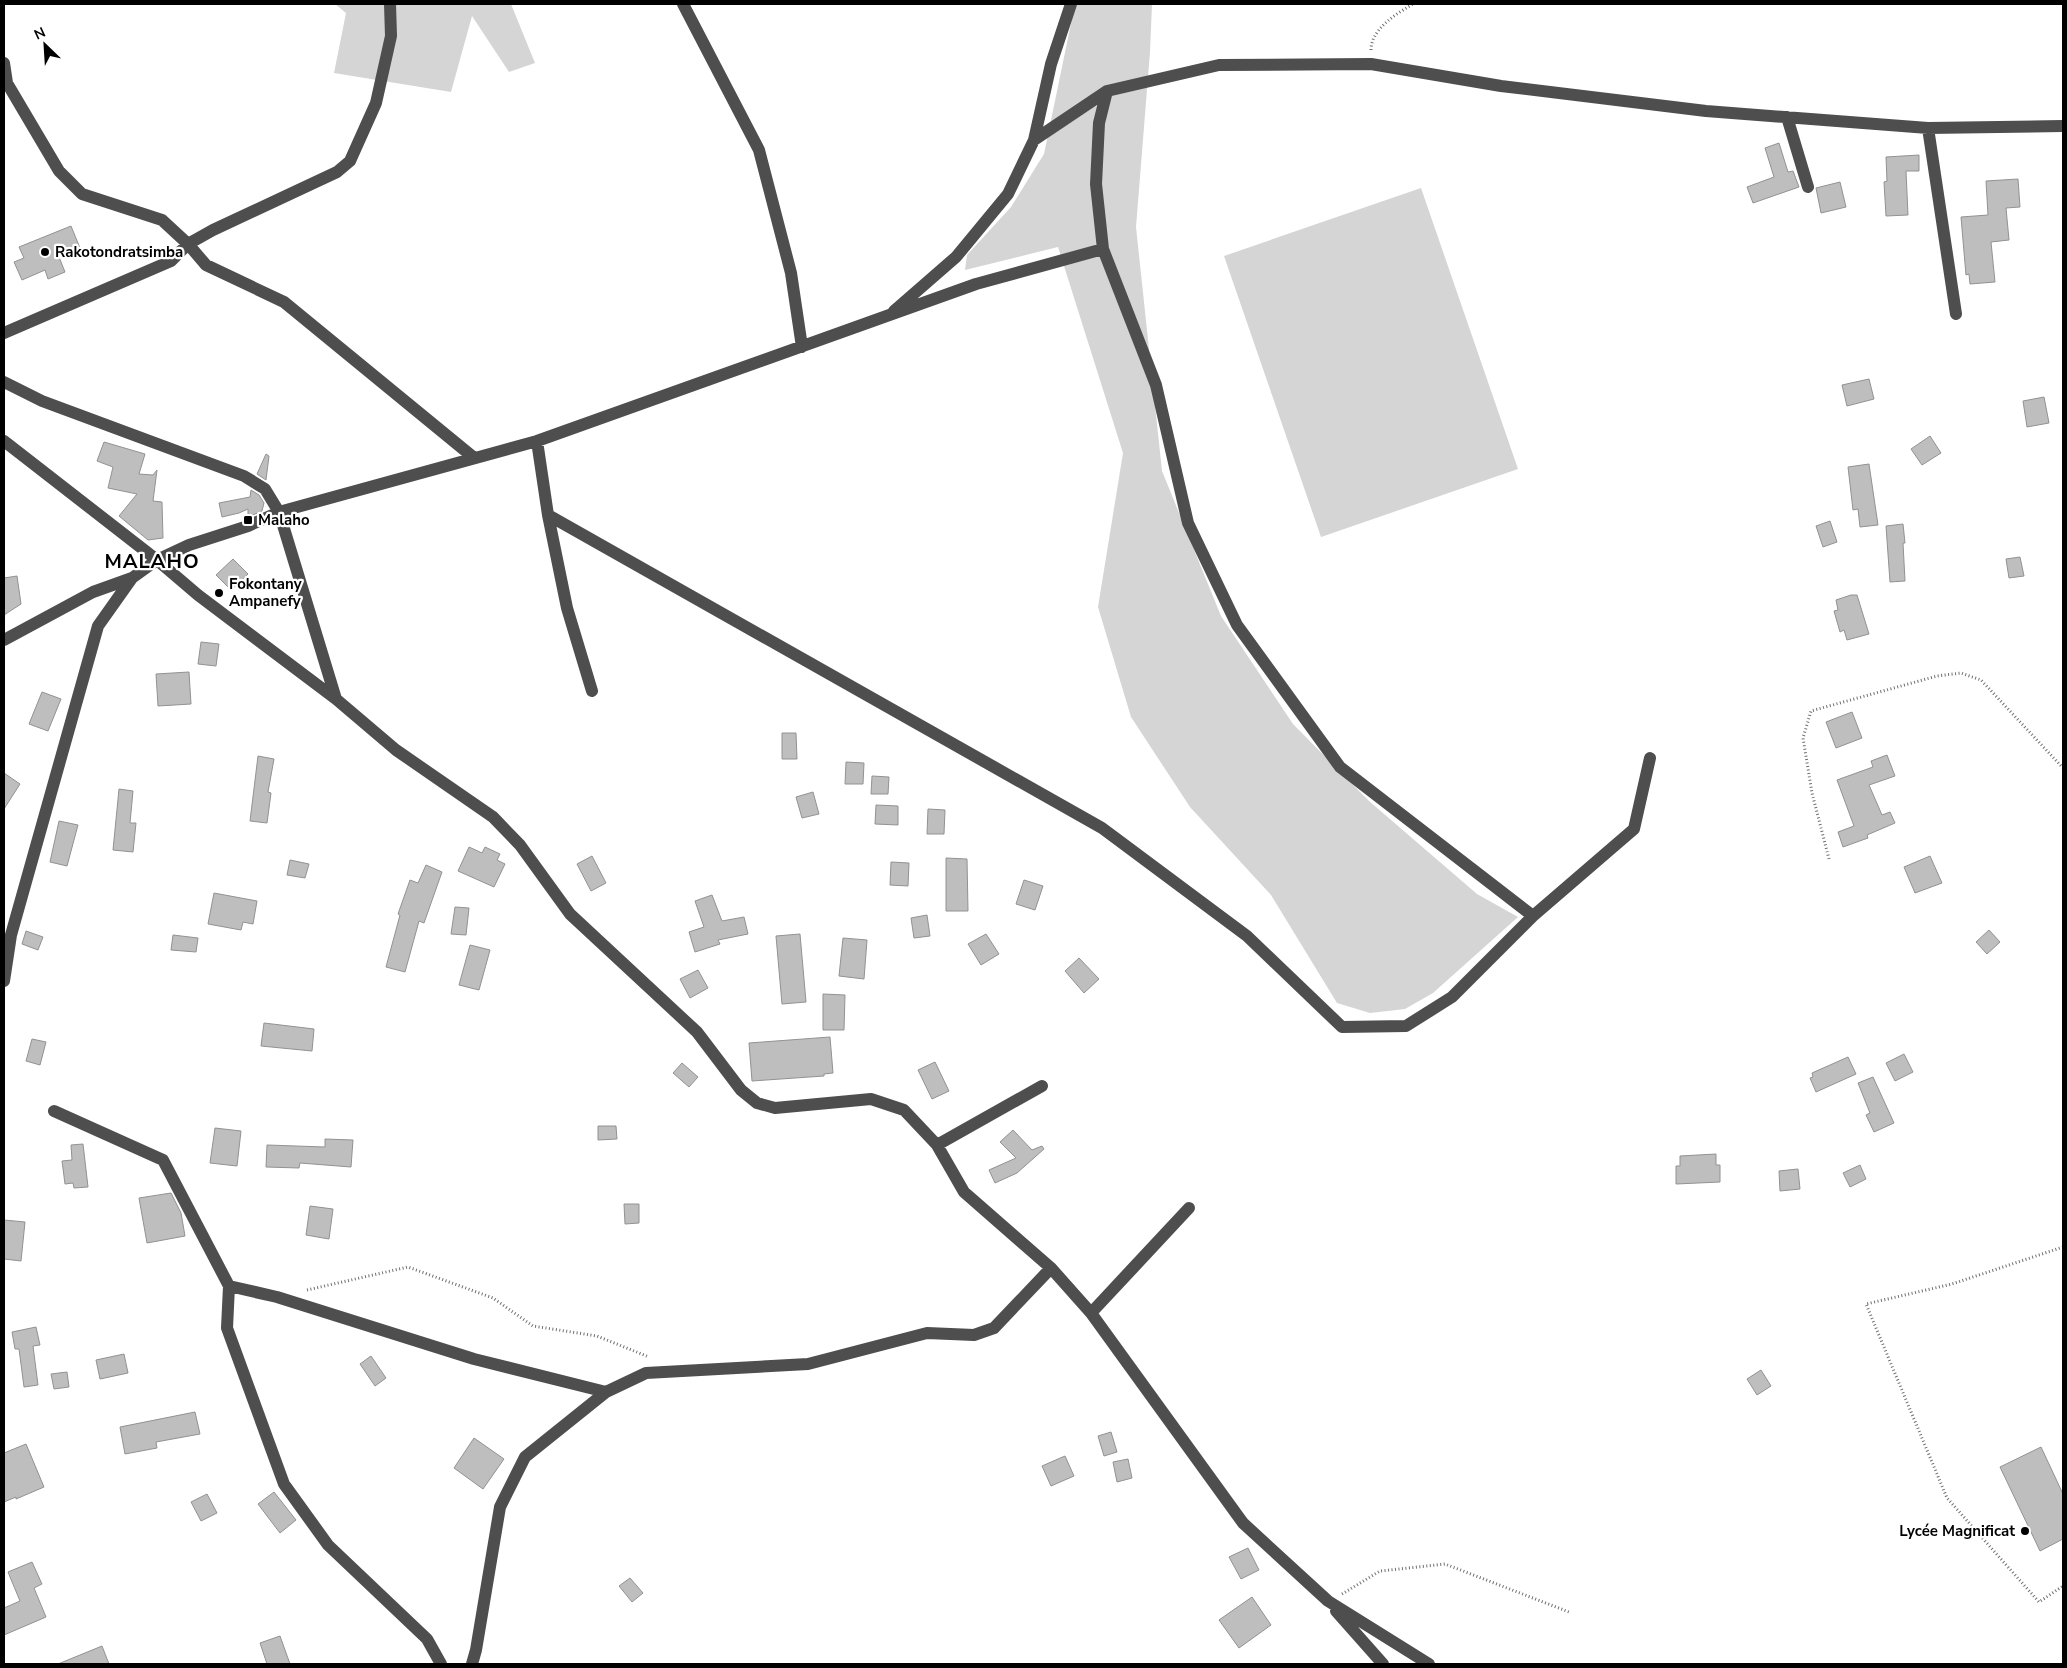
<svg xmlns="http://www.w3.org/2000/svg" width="2067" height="1668" font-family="'Nunito Sans',sans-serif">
	<rect width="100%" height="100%" fill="#fff"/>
	<path fill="#d5d5d5" d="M335,4H511L535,63L509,72L472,16L451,92L334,73L346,13Z
		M1075,4H1152L1150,52L1136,227L1162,471L1221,616L1293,724L1369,801L1477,894L1518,917L1433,993L1405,1009L1370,1013L1337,1003L1271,895L1190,807L1131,717L1098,607L1123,453L1058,247L965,270L967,255L1011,207L1044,154Z
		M1421,188L1518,469L1321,537L1224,256Z"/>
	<path fill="#bebebe" stroke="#929292" d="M1779,143L1788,172L1793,171L1799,187L1753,203L1747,187L1774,177L1765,148Z
		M1919,155V171H1906L1908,215L1886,216L1884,182L1887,181L1886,157Z
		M2018,179L2020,207L2006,208L2009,240L1991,242L1995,282L1970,284L1969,274L1966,275L1961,217L1988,215L1986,181Z
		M1840,182L1846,207L1821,213L1816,188Z
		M71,226L80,248L59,257L65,272L48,279L45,270L22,280L14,262L24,258L19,247Z
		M1869,379L1874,399L1847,406L1842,385Z
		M2044,397L2049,423L2027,427L2023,401Z
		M1930,436L1941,453L1922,465L1911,449Z
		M104,442L145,454L139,474L153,475L157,470L153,501L162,502L163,538L148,540L119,516L137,494L108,488L113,467L97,461Z
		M266,454L269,456L266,480L257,474Z
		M1869,464L1878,525L1860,527L1858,509L1853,510L1848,467Z
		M251,490L259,495L264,503L262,511L248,517V509L239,513L222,517L219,503L250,497Z
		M1830,521L1837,542L1823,547L1816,526Z
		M1903,524L1905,543H1903L1905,581L1890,582L1886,526Z
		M2020,557L2024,576L2009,578L2006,559Z
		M233,559L248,574L231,590L216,575Z
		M17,576L21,604L4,615V578Z
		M1851,595H1857L1869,634L1847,640L1844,630L1840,632L1834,611L1838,610L1836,600Z
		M201,642L219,644L216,666L198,664Z
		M189,672L191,704L158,706L156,674Z
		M42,692L61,699L48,731L29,724Z
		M1852,712L1862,738L1836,748L1826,722Z
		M782,733H796L797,759H782Z
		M1887,755L1895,776L1869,785L1882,815L1890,812L1895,823L1867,835L1868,838L1843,847L1838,832L1854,826L1837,780L1873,767L1871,761Z
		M258,756L274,759L268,792L271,793L267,823L250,821Z
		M846,762L864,763L863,784H845Z
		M4,773L20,784L4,809Z
		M872,776L889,777L888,794H871Z
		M119,789L133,791L130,823H136L133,852L113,850Z
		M813,792L819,814L802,818L796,797Z
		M876,805L898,806V825L875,824Z
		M928,809L945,810L944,834H927Z
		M59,821L78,825L67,866L50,862Z
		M469,847L482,853L485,847L500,854L497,860L505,864L494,887L458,871Z
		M592,856L606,883L591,891L577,864Z
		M1930,856L1942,883L1915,893L1904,867Z
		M946,858L967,859L968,911H946Z
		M290,860L309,864L305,878L287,875Z
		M891,862L909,863L908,886L890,885Z
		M426,865L442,872L424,923L419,921L405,972L386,967L400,915L398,914L410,880L418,883Z
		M1024,880L1043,886L1035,910L1016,904Z
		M214,893L257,901L253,924L243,922L241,930L208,924Z
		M712,895L722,921L744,917L748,934L718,940L720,944L695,952L689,932L704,927L695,901Z
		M455,907L469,908L466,935L451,934Z
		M927,915L930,936L914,938L911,918Z
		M1989,930L2000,942L1987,954L1976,942Z
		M26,931L43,937L38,950L22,944Z
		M800,934L806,1002L782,1004L776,936Z
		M986,934L999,954L981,965L968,944Z
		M173,935L198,938L196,952L171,950Z
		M843,938L867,940L864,979L839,976Z
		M470,945L490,950L479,990L459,985Z
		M1079,958L1099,979L1084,993L1065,971Z
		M698,970L708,988L690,998L680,979Z
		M823,994L845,995L844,1030H823Z
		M264,1023L314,1029L312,1051L261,1046Z
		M830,1037L833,1073L824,1074V1076L752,1081L749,1043Z
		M32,1039L46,1042L40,1065L26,1061Z
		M1904,1054L1913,1072L1895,1081L1886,1063Z
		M1848,1057L1856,1074L1816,1092L1810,1078L1813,1077L1812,1073Z
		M935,1062L949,1091L932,1099L918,1070Z
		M682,1063L698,1077L689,1087L673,1073Z
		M1873,1077L1894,1123L1874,1132L1866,1115L1870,1113L1858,1083Z
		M598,1126H616L617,1139L598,1140Z
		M215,1128L241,1131L237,1166L210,1163Z
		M1013,1130L1032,1150L1042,1146L1044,1149L1017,1173L995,1183L989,1170L1016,1158L1000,1142Z
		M325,1139L353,1140L351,1167L300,1163L299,1168L266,1167L267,1145L325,1147Z
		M83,1144L88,1187L74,1188L73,1183L65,1184L62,1161L72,1160L71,1145Z
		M1716,1154V1165H1720V1182L1676,1184V1166H1680V1156Z
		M1860,1165L1866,1179L1850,1187L1843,1173Z
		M1798,1169L1800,1189L1780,1191L1779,1171Z
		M171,1193L181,1213L185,1236L147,1243L139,1198Z
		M624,1204H639V1223L625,1224Z
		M310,1206L333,1209L329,1239L306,1235Z
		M4,1220L25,1222L21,1261L4,1259Z
		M36,1327L40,1345L33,1346L38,1385L24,1387L19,1349H15L12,1332Z
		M124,1354L128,1373L100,1379L96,1360Z
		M371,1356L386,1378L375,1386L360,1364Z
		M1761,1370L1771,1386L1757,1395L1747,1379Z
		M67,1372L69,1387L54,1389L51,1374Z
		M195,1412L200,1434L156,1442L157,1448L125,1454L120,1427Z
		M1111,1432L1117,1452L1104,1456L1098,1436Z
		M474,1438L504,1459L483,1489L454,1468Z
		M26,1444L44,1487L16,1499V1497L4,1502V1453Z
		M2041,1447L2063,1494V1539L2040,1551L2000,1467Z
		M1065,1456L1074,1476L1051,1486L1042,1466Z
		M1128,1459L1132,1478L1117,1482L1113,1462Z
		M274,1492L296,1520L280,1533L258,1504Z
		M207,1494L217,1513L201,1521L191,1502Z
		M1248,1548L1259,1570L1241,1579L1229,1557Z
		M32,1562L42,1584L34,1588L46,1617L4,1635V1608L20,1601L8,1572Z
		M630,1578L643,1593L632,1602L619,1586Z
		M1252,1597L1271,1625L1239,1648L1219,1620Z
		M280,1636L290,1664H267L260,1643Z
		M102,1646L109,1664H58Z"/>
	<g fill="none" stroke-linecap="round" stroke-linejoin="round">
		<path stroke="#707070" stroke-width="3" stroke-dasharray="1 2.5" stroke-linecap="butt" d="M1371,50C1371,29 1396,14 1413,4
			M1829,859L1812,793L1803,738L1811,711L1937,676L1961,673L1981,680L2063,768
			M2063,1247L1952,1284L1866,1304L1947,1498L2039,1602L2063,1586
			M307,1290L408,1267L493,1298L533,1326L597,1336L649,1357
			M1342,1594L1380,1571L1445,1564L1569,1612"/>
		<path stroke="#4e4e4e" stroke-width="12" d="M683,4L759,150L791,273L802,347
			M4,63L7,83L59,171L82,194L162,220L188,244L206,265L284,302L473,457
			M1107,91L1099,123L1096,184L1103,249L1156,385L1188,523L1237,625L1340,767L1533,916
			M1787,117L1808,187
			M1928,128L1956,314
			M1034,140L1107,91L1219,65L1371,64L1501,86L1706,111L1928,128L2063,126
			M894,311L956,257L1008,194L1034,140L1051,64L1071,4
			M4,333L171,261L188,244L213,230L337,172L350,161L376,103L391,36L390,4
			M4,382L42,401L244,476L265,489L279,512L336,699
			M4,441L157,560L198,595L336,699L396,750L493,817L520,845L570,914L697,1032L741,1090L757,1103L775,1108L871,1099L904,1110L937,1145L964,1192L1051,1268L1091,1313L1243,1523L1328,1601L1429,1664
			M537,441L548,515L1102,828L1247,936L1342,1027L1406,1026L1452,997L1533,916L1634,829L1650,758
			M548,515L567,608L592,691
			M4,640L93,592L132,578L157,560L189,545L248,526L279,512L537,441L976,284L1103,249
			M4,981L11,935L98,626L132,578
			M54,1111L163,1160L229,1286L277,1297L474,1359L606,1392L646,1373L808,1364L927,1333L974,1335L994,1328L1051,1268
			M937,1145L1042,1086
			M229,1286L227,1328L284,1484L328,1545L427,1639L441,1664
			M1091,1313L1189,1208
			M1336,1611L1383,1664
			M472,1664L476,1650L500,1507L525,1457L606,1392"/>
	</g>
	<g fill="#000" stroke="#fff" stroke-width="2">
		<circle cx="45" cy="252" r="5"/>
		<rect x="243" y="515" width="10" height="10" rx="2.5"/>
		<circle cx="219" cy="593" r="5"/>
		<circle cx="2025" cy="1531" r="5"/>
	</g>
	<g text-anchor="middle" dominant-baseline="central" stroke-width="4.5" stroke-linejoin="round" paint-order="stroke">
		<g font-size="15" font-weight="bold" fill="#000" stroke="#fff" text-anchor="start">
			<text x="55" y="252">Rakotondratsimba</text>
			<text x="258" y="520">Malaho</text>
			<text x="229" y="584">Fokontany<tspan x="229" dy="17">Ampanefy</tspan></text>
			<text x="2015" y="1531" text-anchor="end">Lycée Magnificat</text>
		</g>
		<g font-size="20" font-weight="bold" letter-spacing="1" fill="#000" stroke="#fff">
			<text x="152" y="561">MALAHO</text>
		</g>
	</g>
	<rect width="2067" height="1668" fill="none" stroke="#000000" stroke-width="10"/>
	<g transform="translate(45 45) rotate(335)" stroke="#ffffff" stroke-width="4" paint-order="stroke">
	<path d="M0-4L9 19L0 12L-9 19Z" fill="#000000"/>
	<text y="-8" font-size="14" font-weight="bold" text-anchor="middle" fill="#000000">N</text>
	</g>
</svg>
